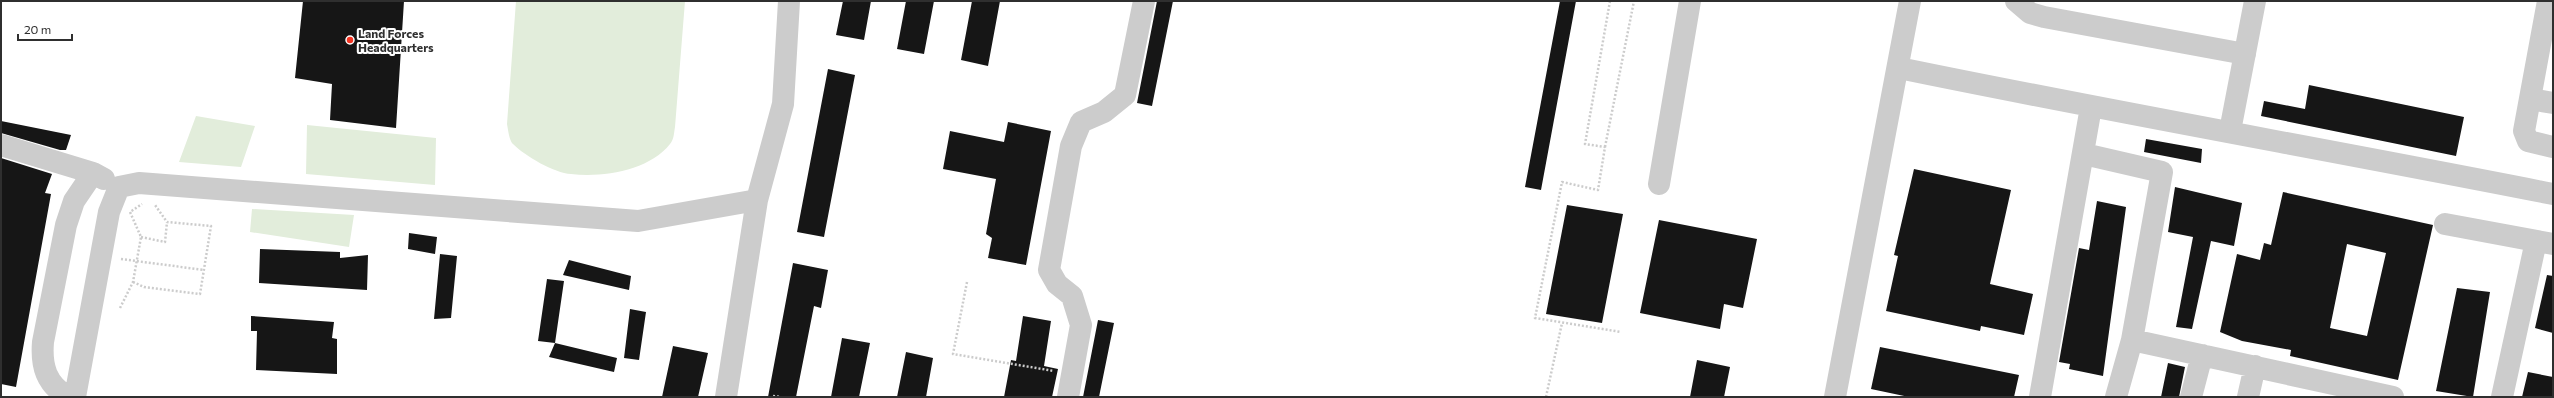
<svg xmlns="http://www.w3.org/2000/svg" width="2554" height="398" font-family="Commissioner,sans-serif">
	<rect width="100%" height="100%" fill="#fff"/>
	<path fill="#e2eddb" d="M516,1H685L675,127C674,132 674,140 670,144C650,170 603,178 571,174C554,173 525,156 513,144C509,140 508,129 507,124Z
		M196,116L255,126L241,167L179,162Z
		M307,125L436,138L435,185L306,174Z
		M252,209L354,215L349,247L250,232Z"/>
	<path fill="#161616" fill-rule="evenodd" d="M303,1H404L396,128L330,120L332,84L295,78Z
		M843,1H871L864,40L836,35Z
		M906,1H934L924,54L897,49Z
		M972,1H1000L988,66L961,60Z
		M1157,1H1173L1152,106L1137,103Z
		M1560,1H1576L1541,190L1525,187Z
		M828,69L855,75L824,237L797,232Z
		M2309,85L2464,117L2456,156L2261,116L2264,101L2305,109Z
		M1,121L71,135L66,150H60L1,133Z
		M1008,122L1051,131L1026,265L988,258L992,238L986,234L996,179L943,169L950,131L1004,142Z
		M2146,139L2202,149L2201,163L2144,152Z
		M1,158L52,174L45,193L51,194L16,387L1,384Z
		M1914,169L2011,190L1990,284L2033,294L2024,335L1981,326L1980,331L1886,311L1898,256L1894,255Z
		M2175,187L2242,203L2234,246L2211,241L2192,329L2176,327L2193,237L2168,232Z
		M2283,192L2433,225L2398,380L2290,356L2291,350L2242,341L2220,332L2237,254L2260,260L2264,243L2271,245ZM2347,244L2386,253L2367,336L2330,328Z
		M2097,201L2126,207L2103,376L2069,369L2070,364L2059,362L2079,248L2089,250Z
		M1567,205L1623,214L1602,323L1546,314Z
		M1659,220L1757,239L1743,308L1724,304L1720,329L1640,313Z
		M409,233L437,237L435,254L408,249Z
		M260,249L340,252V258L368,255L367,290L259,283Z
		M440,254L457,256L451,318L434,319Z
		M569,260L631,276L629,290L563,275Z
		M793,263L828,270L821,308L814,306L796,397H768Z
		M2547,275L2553,276V333L2535,328Z
		M547,279L564,281L555,343L538,341Z
		M2457,288L2490,292L2473,397L2436,391Z
		M630,309L646,312L639,360L624,358Z
		M251,316L334,322L332,338L337,339V374L256,370L257,331H251Z
		M1023,316L1051,321L1044,366L1058,369L1052,397H1004L1011,360L1016,361Z
		M1098,320L1114,323L1099,397H1083Z
		M842,338L870,343L859,397H831Z
		M555,343L617,358L614,372L549,357Z
		M673,346L708,353L698,397H662Z
		M1880,347L2019,375L2014,397H1909L1871,389Z
		M906,352L933,358L926,397H897Z
		M1697,360L1730,367L1724,397H1690Z
		M2168,363L2185,367L2179,397H2161Z
		M2528,372L2553,377V397H2522Z"/>
	<g fill="none" stroke-linecap="round" stroke-linejoin="round">
		<path stroke="#ccc" stroke-width="2.5" stroke-dasharray="2 2" stroke-linecap="butt" d="M1610,1L1585,144L1605,147L1598,190L1562,182L1535,318L1621,332
			M1605,147L1634,1
			M141,237L165,242L167,222
			M121,259L204,270
			M133,282L144,287L200,294L211,226L167,222L155,205
			M967,282L953,354L1054,371
			M120,308L133,282L141,237L130,212L142,204
			M773,396L780,397
			M1546,397L1562,323"/>
		<path stroke="#ccc" stroke-width="22" d="M2016,1L2030,13L2044,17L2245,54
			M2548,1L2524,131L2528,141L2553,147
			M1899,68C2117,113 2335,151 2553,194
			M2530,99L2553,103
			M2230,131L2255,1
			M1,145L93,173L104,179
			M2084,154L2162,172L2132,340L2116,397
			M1659,184L1690,1
			M2445,224L2553,244
			M2132,340L2393,397
			M68,397C46,384 41,366 43,342L66,225L74,201L93,173
			M75,397L109,212L119,187L139,183L638,221L757,200
			M726,397L757,200L783,104L789,1
			M1068,397L1081,325L1072,296L1057,284L1049,270L1071,146L1081,122L1104,112L1125,95L1144,1
			M1835,397L1910,1
			M2040,397L2091,107
			M2191,397L2202,355
			M2248,397L2255,366
			M2502,397L2536,241"/>
	</g>
	<circle fill="#f53422" stroke="#fff" stroke-width="1.5" cx="350" cy="40" r="4"/>
	<g text-anchor="middle" dominant-baseline="central" stroke-width="4" stroke-linejoin="round" paint-order="stroke">
		<g font-size="12" font-weight="bold" fill="#2f2f2f" stroke="#fff" text-anchor="start">
			<text x="358" y="33">Land Forces<tspan x="358" dy="14">Headquarters</tspan></text>
		</g>
	</g>
	<rect width="2554" height="398" fill="none" stroke="#2f2f2f" stroke-width="4"/>
	<path d="M18 34v6h54v-6" fill="none" stroke="#2f2f2f" stroke-width="2"/>
	<text x="24" y="34" font-size="12" fill="#2f2f2f" stroke="#ffffff" stroke-width="3" paint-order="stroke">20 m</text>
</svg>
